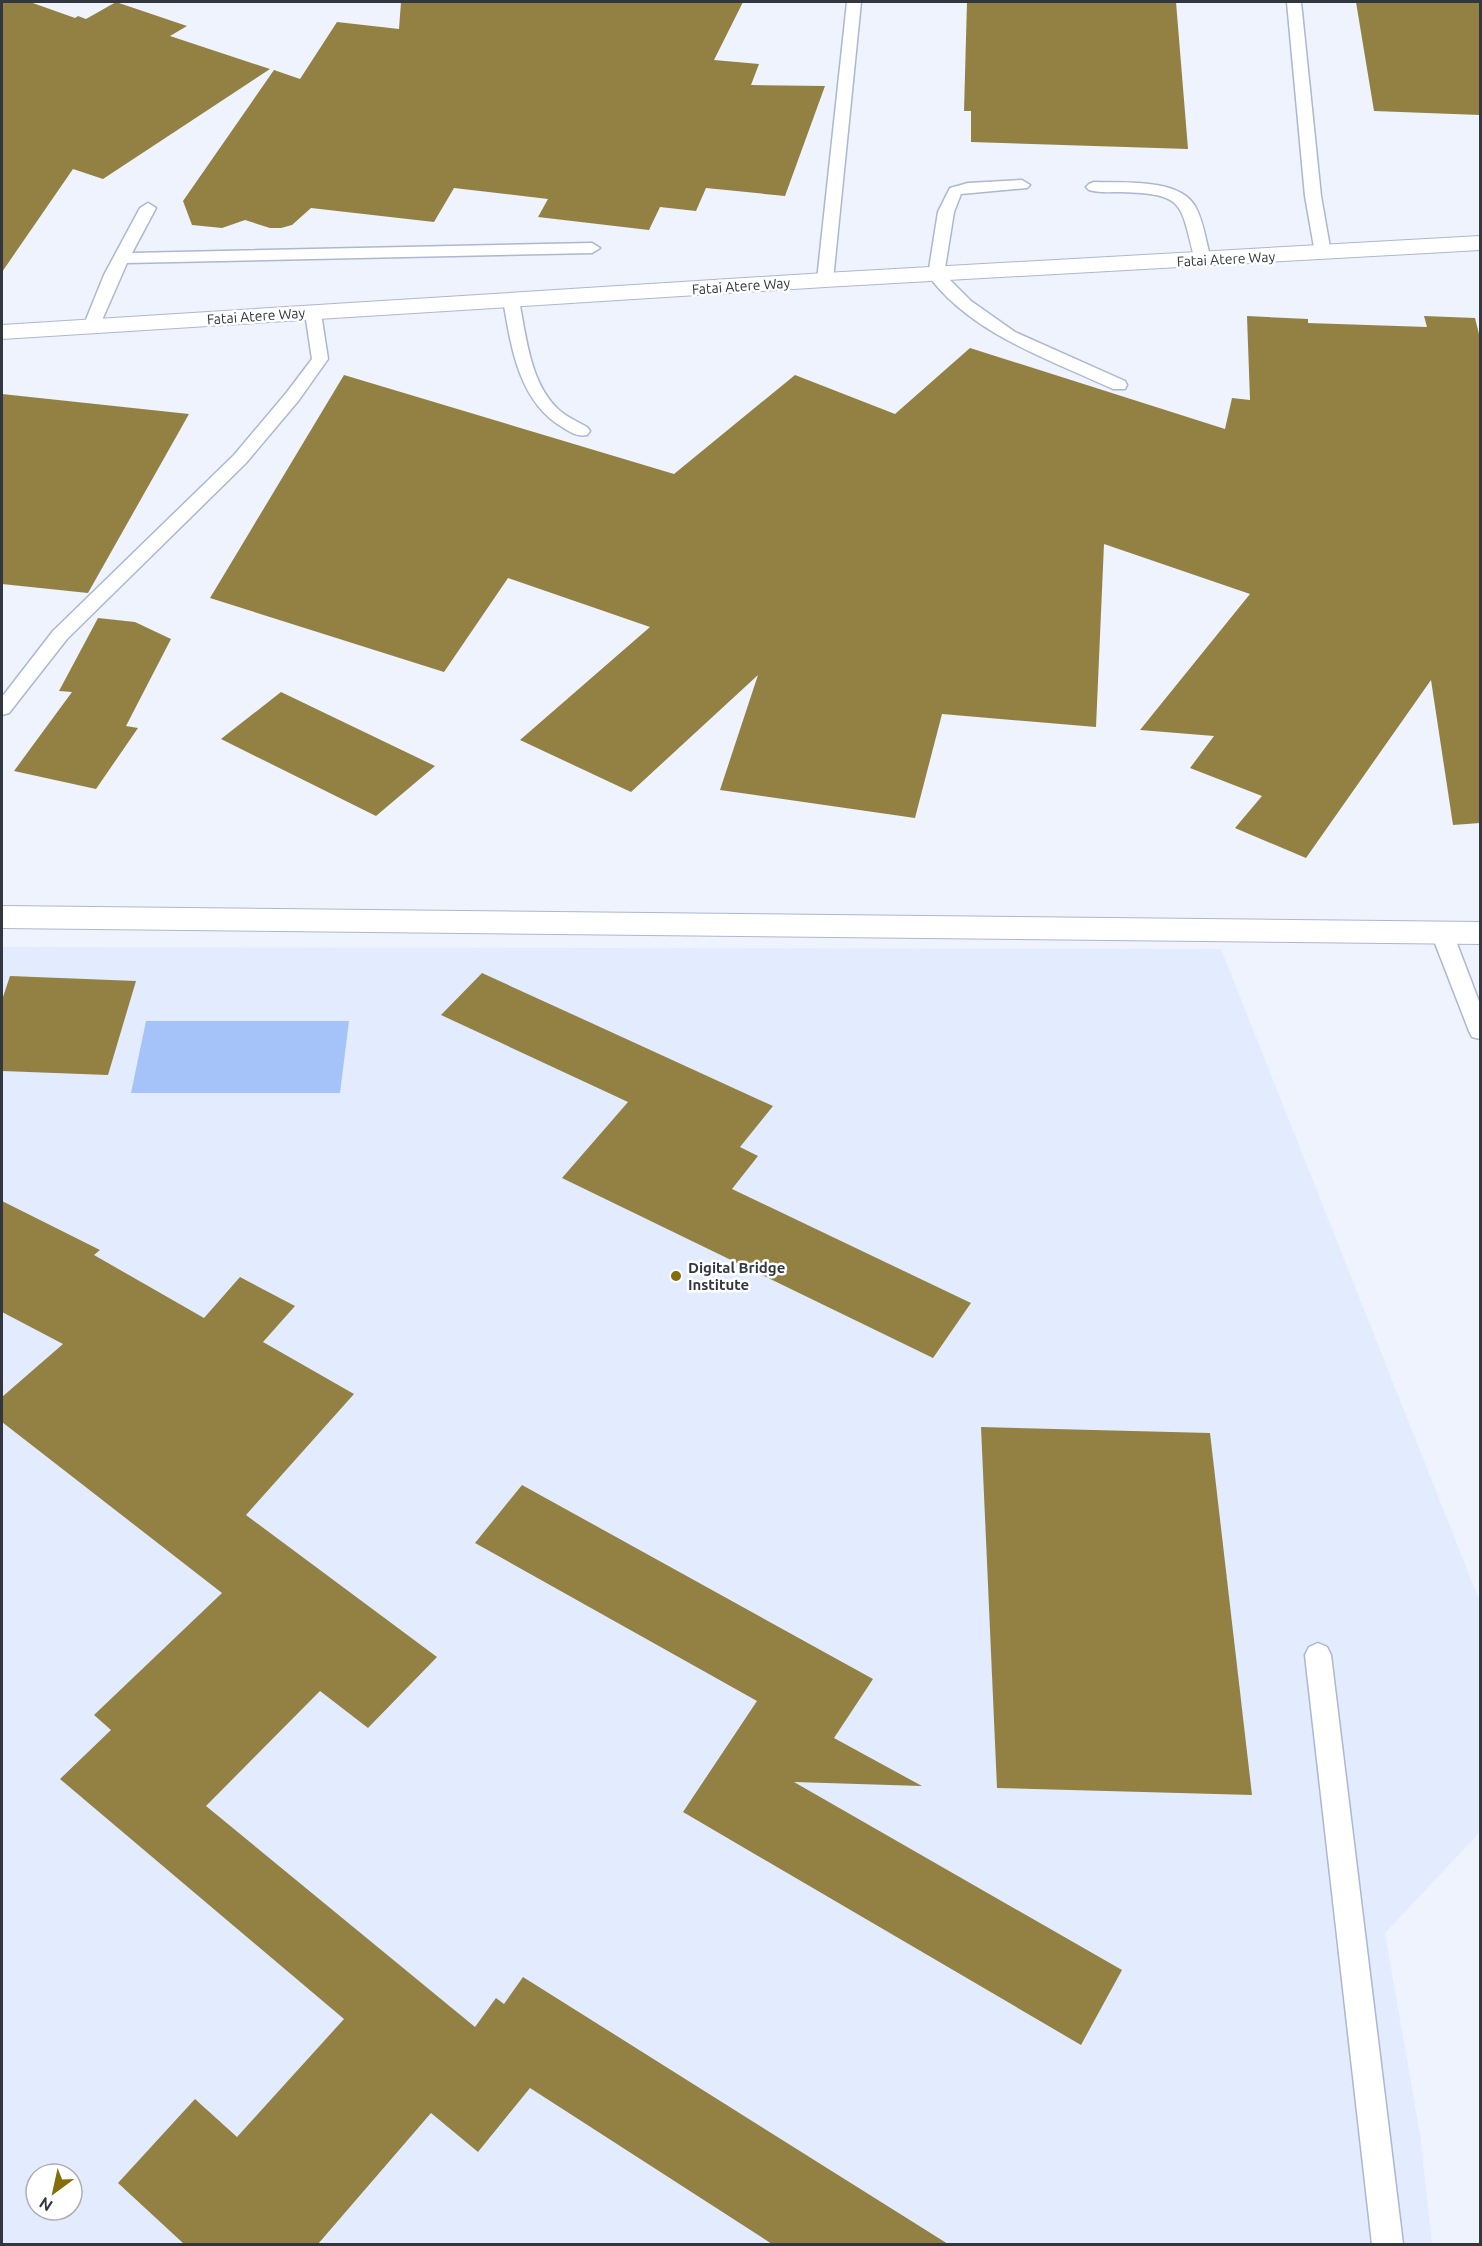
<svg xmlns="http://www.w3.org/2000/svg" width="1482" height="2246" font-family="Ubuntu,sans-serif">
	<rect width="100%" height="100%" fill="#eef3fd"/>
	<path fill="#e2ecfe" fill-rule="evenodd" d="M2,947L1221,949L1480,1602V1832L1385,1933L1420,2135L1432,2244H2ZM36,2174H72V2210H36Z"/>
	<path fill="#a5c3f9" d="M146,1021H349L340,1093H131Z"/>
	<path fill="#938144" d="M2,2H30L75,18L78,16L86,19L116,2L187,26L170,36L270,69L103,179L73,169L2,272Z
		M401,2H743L714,60L759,64L751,85L825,86L785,196L706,188L696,211L660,207L649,230L538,217L548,199L454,188L434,222L311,208L292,225L281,228H270L245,220L222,228L192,225L183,201L274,70L300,79L337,22L399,29Z
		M967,2H1176L1188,149L971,142V111H964Z
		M1356,2H1480V115L1374,111Z
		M1247,316L1308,319V323L1427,327L1424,316L1475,318L1480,338V823L1453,825L1431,680L1306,858L1235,828L1262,796L1190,768L1214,736L1140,730L1250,594L1104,544L1096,727L942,714L915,818L720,790L758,675L631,792L520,740L650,627L508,578L444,672L210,598L344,375L674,474L795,375L895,414L970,348L1225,429L1232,398L1250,400Z
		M2,394L189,414L88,593L2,584Z
		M98,618L135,622L171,639L126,726L138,728L96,789L14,771L72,692L59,691Z
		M281,692L435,766L376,816L221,739Z
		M482,973L773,1106L740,1147L758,1156L732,1189L971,1303L933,1358L562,1178L628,1102L441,1015Z
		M10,976L136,981L108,1075L2,1071V1000Z
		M2,1201L100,1250L94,1255L204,1318L240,1277L295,1306L263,1342L354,1394L246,1515L437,1657L368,1728L320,1691L206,1806L475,2027L496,1998L504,2004L523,1977L948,2244H772L530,2088L478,2152L431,2113L318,2244H184L118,2183L195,2099L237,2137L344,2019L60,1779L111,1730L94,1715L222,1593L2,1422V1397L63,1344L2,1312Z
		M981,1427L1210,1433L1252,1795L997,1788Z
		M522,1485L873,1679L834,1738L922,1786L794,1782L1122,1970L1081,2045L683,1812L757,1701L475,1543Z"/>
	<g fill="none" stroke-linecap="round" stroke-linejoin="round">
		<defs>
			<path id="service" d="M847,2H861L833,280L825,285L817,280Z
				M1287,2H1301L1321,196L1331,253L1323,258L1315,253L1305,196Z
				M1022,180L1030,185L1027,188L961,194L954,212L944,274L971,301L1015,332L1125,381L1127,385L1125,389H1113C1049,359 971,334 928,275L938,212L950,188L968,183Z
				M1094,182C1122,183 1179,178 1195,206C1204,222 1206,242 1211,260L1203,265L1195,260C1180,203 1186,194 1121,192C1111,192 1099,193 1089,190L1086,187L1089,184Z
				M148,203L156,208L132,253L592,243L600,248L592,253L127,263L99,327L97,330H85L83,327L104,275L140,208Z
				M511,295L519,300C526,336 530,384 559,410C567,417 578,422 587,427L590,431L587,435C577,437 570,432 562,427C518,401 511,345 503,300Z
				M313,308L321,313L328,359L299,400L246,463L67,639L9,713L2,715V697L53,631L234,455L287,392L312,359L305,313Z
				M1442,926L1449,928L1453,933L1480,1004V1039L1472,1037L1469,1031L1431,933L1435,928Z
				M1318,1643L1327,1647L1331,1655L1403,2244H1372L1305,1655L1309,1647Z"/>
			<path id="tertiary" d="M1480,236V250L825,287L2,339V325L825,273Z
				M2,906L1480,922V944L2,928Z"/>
		</defs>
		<use href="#service" stroke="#acb8ce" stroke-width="3"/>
		<use href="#tertiary" stroke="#acb8ce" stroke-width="2"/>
		<use href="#service" fill="#fff" fill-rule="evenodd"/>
		<use href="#tertiary" fill="#fff" fill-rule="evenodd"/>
	</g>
	<circle fill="#856d0b" stroke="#fff" stroke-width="2" cx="676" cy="1276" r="6"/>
	<g text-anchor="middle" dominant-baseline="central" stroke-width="5" stroke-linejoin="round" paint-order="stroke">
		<g font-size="14" fill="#32373f" stroke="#fff">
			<text transform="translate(1226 259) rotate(-3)">Fatai Atere Way</text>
			<text transform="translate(741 286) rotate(-4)">Fatai Atere Way</text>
			<text transform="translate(256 316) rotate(-4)">Fatai Atere Way</text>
		</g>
		<g font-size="15" font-weight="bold" fill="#32373f" stroke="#fff" text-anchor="start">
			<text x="688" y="1267">Digital Bridge<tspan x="688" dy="17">Institute</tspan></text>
		</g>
	</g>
	<rect width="1482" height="2246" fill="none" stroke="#32373f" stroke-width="6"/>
	<g transform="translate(54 2192) rotate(213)"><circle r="28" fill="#ffffff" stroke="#adafb2" stroke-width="1.5"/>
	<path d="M0-4.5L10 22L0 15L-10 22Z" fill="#856d0b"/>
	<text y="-9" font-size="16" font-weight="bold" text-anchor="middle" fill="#32373f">N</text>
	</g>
</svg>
